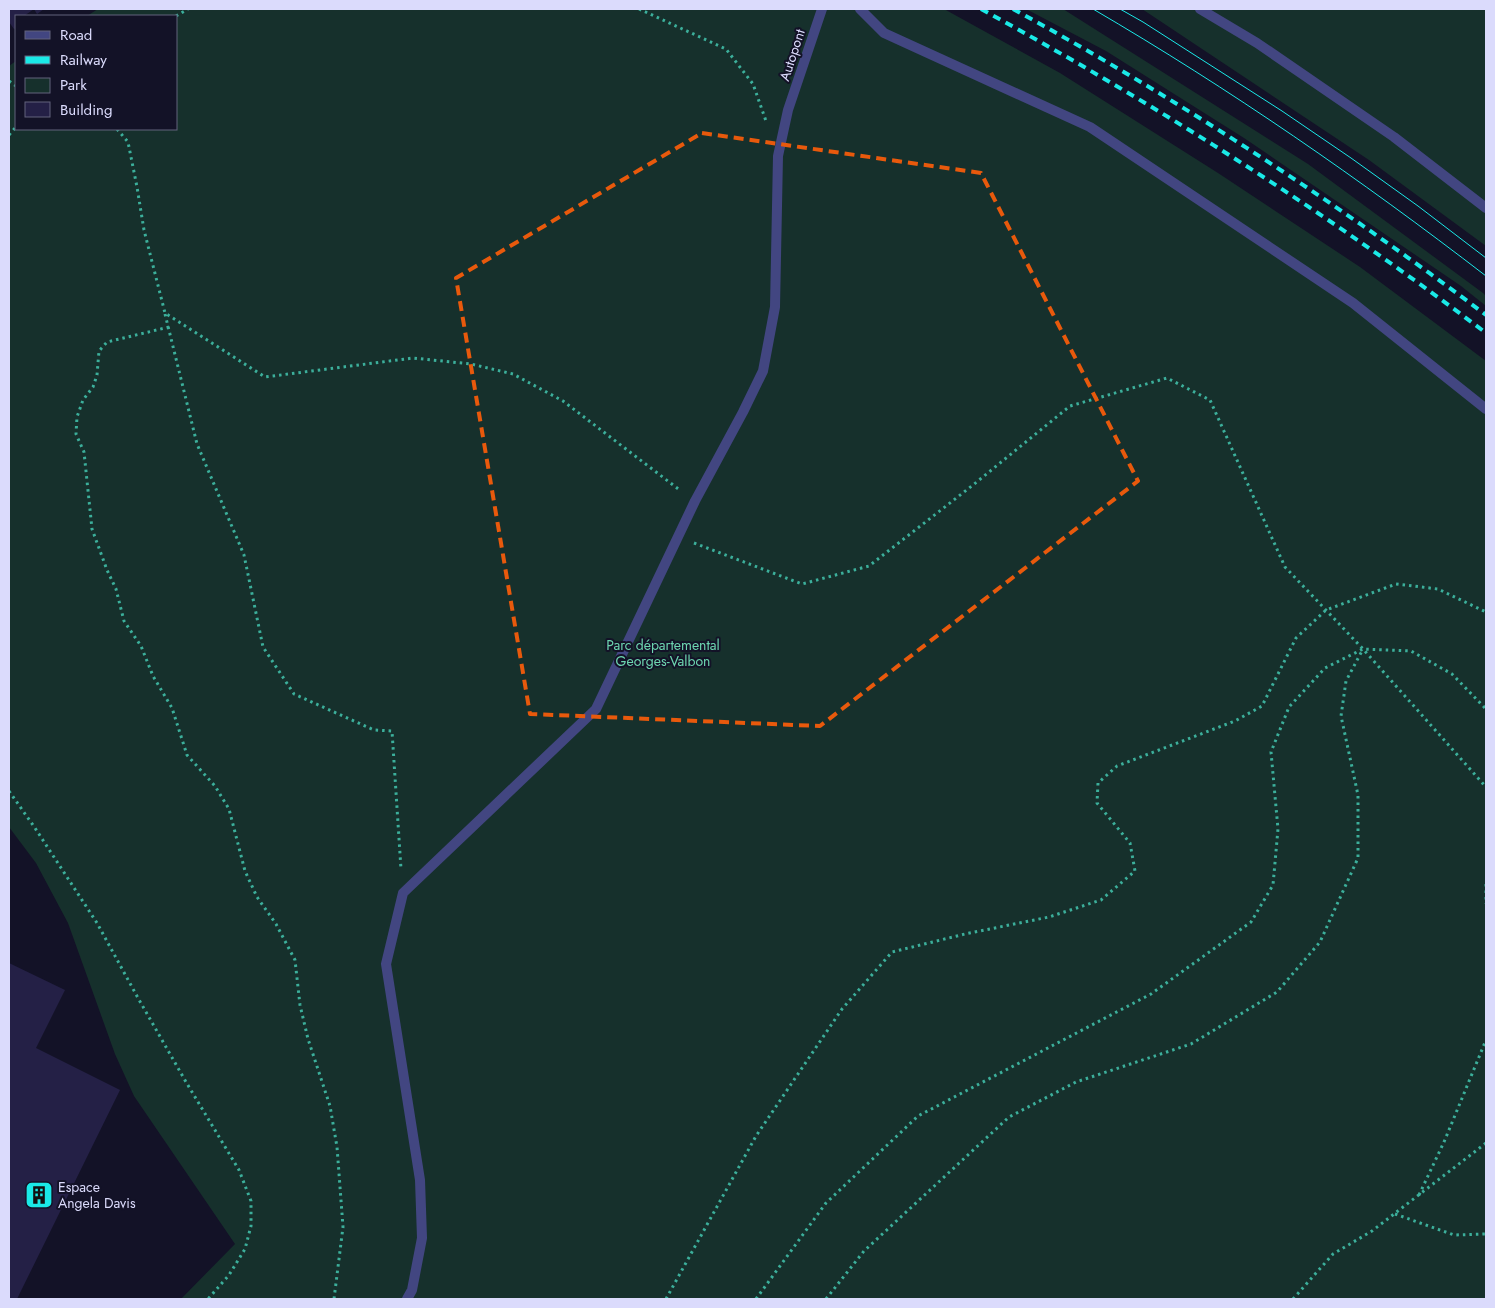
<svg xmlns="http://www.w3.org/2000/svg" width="1495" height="1308" font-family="Jost,sans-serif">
	<rect width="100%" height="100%" fill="#131227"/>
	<path fill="#16302c" d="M98,9H944L1060,73L1218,173L1360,267L1486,361V1299H181L235,1244L134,1096L115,1054L68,923L36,863L9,827V66L16,61V129H176V16H87Z
		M1026,9H1063L1308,164L1483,293L1486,296V306L1461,286L1244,138L1106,51Z
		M1142,9H1486V246L1369,160Z"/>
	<path fill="#242046" d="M9,9H44L37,14L34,9L24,16H16V28L14,29L9,22Z
		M9,963L65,990L36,1048L120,1090L17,1299H9Z"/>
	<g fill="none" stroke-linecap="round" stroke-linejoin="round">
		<path stroke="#3caf9b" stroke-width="3" stroke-dasharray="2.5 4" stroke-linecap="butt" d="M639,9L726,49L753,84L766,121
			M176,16L188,9
			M9,81L16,86
			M117,129L128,142L137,187L144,230L165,313L265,377L413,358L471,364L513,374L563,401L681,491
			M9,135L16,127
			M165,314L197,444L244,555L263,647L294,694L374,730L392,731L401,869
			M169,327L107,342L99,351L97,375L93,387L83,400L77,417L76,434L84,452L92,529L107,570L116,589L124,621L141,646L153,676L172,708L187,755L215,786L229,809L245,871L257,897L276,924L295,960L300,1005L308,1039L330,1106L337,1147L343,1227L334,1299
			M694,543L802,584L869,566L973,485L1070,406L1167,378L1210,400L1285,567L1363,649L1486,787
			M9,791L35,828L97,923L138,998L186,1082L239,1170L251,1201V1226L245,1249L229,1275L208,1299
			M1486,884V904
			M1419,1195L1444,1142L1486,1040
			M1395,1214L1454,1235L1486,1234
			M666,1299L756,1136L842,1009L892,952L965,934L1049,917L1101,900L1135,871L1130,843L1097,803L1098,783L1117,766L1235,721L1262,706L1296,638L1326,610L1396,584L1438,589L1486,612
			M756,1299L826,1203L918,1116L1151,994L1251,922L1273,885L1278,829L1271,752L1289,707L1325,668L1363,649L1411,651L1452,674L1486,709
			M826,1299L864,1251L1009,1117L1076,1082L1191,1044L1277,992L1320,942L1358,858V795L1341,716L1346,681L1363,649
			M1293,1299L1333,1254L1372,1231L1486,1143"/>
		<path stroke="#424681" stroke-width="10" d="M860,9L884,33L1090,127L1353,303L1486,409
			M1200,9L1257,43L1394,137L1486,208"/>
		<path stroke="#424681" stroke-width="10" d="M407,1299L412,1290L422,1238L420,1180L386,964L403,893L596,709L695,501L743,412L763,371L775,307L778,156L788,110L822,9"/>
		<path stroke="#1ae9e7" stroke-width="1" d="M1093,9C1230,89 1360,179 1486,276
			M1120,9L1143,22L1282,111L1351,158L1418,206L1486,258"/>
		<path stroke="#1ae9e7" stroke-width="4" stroke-dasharray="8 6" stroke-linecap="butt" d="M981,9C1157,105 1326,212 1486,333
			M1013,9C1178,99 1336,202 1486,315"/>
	</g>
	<path fill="none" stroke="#e8590c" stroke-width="4" stroke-dasharray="10 6" stroke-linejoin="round" d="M702,133L981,173L1138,481L820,726L530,714L456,278Z"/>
	<defs>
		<symbol id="building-square" viewBox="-11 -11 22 22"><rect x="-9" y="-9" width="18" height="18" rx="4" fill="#1ae9e7" stroke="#131227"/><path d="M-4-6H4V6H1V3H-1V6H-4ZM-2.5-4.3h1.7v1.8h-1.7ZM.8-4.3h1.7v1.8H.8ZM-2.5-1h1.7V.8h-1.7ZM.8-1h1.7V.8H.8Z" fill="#111"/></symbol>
	</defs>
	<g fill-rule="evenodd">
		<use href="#building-square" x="23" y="1179" width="32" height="32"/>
	</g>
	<g text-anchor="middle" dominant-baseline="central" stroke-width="4" stroke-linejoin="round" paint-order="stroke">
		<g font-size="14" fill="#dbdbfc" stroke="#131227">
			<text transform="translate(792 55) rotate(-72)">Autopont</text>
		</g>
		<g font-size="14" fill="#6dd6b0" stroke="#131227">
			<text x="663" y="645">Parc départemental<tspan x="663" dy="16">Georges-Valbon</tspan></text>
		</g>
		<g font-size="14" fill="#dbdbfc" stroke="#131227" text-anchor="start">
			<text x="58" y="1187">Espace<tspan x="58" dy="16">Angela Davis</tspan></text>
		</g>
	</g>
	<rect width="1495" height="1308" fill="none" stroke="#dbdbfc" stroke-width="20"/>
	<rect x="15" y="15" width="162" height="115" fill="#131227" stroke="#63627c"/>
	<rect x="25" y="31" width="25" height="8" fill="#424681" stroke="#63627c"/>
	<text x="60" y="40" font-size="15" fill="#dbdbfc">Road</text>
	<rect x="25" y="56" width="25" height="8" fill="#1ae9e7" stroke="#63627c"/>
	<text x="60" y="65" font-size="15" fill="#dbdbfc">Railway</text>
	<rect x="25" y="78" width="25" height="15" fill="#16302c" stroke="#63627c"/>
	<text x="60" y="90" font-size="15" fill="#dbdbfc">Park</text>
	<rect x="25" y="102" width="25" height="15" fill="#242046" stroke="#63627c"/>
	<text x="60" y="115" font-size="15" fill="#dbdbfc">Building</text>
</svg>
